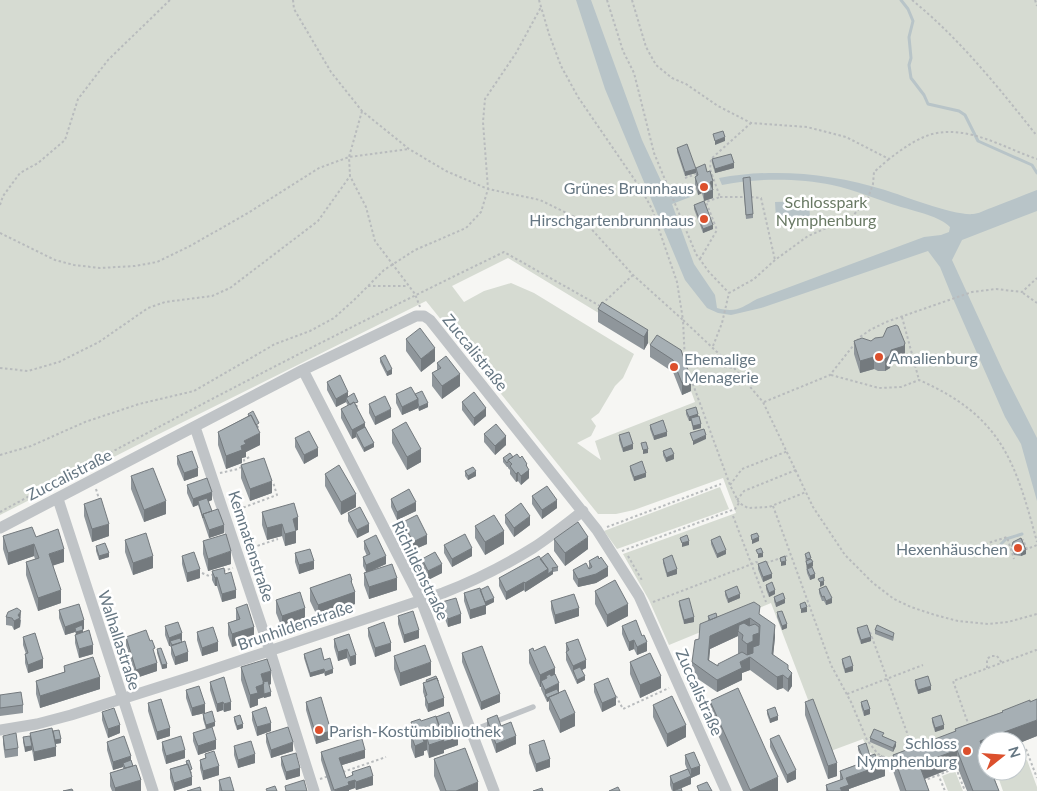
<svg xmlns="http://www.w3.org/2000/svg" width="1037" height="791" font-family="Lato,sans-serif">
	<rect width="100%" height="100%" fill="#f6f6f3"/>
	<path fill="#d6dbd2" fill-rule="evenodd" d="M0,0H1037V716L891,765L868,751L863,739L828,752L771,603L669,645L649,600L623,554L736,513L723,478L634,510L616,514H598L426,301L155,436L0,515ZM508,258L681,363L695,402L595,441L601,460L577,443L591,436L596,426L591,419L599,413L615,386L623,378L634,354L534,293L511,283L484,291L464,302L452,286Z
		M720,487L729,509L617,549L604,531Z
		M1027,760L1037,787V791H1003L996,771H1017V763Z
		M955,771L963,791H948L942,776Z"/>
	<path fill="#b8c4c8" d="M576,0H591L642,140L668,196L690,189L694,190L693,196L672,204L694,264L715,295L717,308C736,313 741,308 757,299L924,237L941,235L949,232L950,227C941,217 915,211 901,207C878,200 855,190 832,185C799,178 755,178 722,185L719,178C774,168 831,173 885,190C904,196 955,216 973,214C978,214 985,210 991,208C1006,202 1022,196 1037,190V211L962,240L952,260L1003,371L1037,438V501L1021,444L1005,417L951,294L940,267L928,251L761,308L731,315L718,313L707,308L685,280L605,89Z
		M809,201L810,218L776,219L775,202Z"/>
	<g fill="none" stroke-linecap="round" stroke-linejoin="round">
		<path stroke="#b8c4c8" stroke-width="3" d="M901,0L908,9L913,21L909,37L911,58L909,65L911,78L924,95L928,104L959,111L965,115L978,141L1032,165L1037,173
			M1001,544L1006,539L1022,534
			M980,553C985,555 991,556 996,551"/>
		<path stroke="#b8bbbd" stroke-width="2" stroke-dasharray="2.5 2.5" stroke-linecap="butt" d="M293,0L294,9L331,72L362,111L409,149L446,171L488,189L540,200L585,222L633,275L683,320L685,362L734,368
			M539,0L549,34L561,66L578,97L641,189L652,209L677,282L683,320L734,368L763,402L813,507L845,555L873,583L894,599L911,607L935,615L958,621L988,624L1008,622L1037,614
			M607,0L623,51L634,73L654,153L671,194L696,254L709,272L729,293
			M632,0L646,47L656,65L672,78L686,84L718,106L751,123L807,127L846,137L889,159C902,149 916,139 932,134C969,125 1004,148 1037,159
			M912,0C960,39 999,88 1037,136
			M1035,0L1037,6
			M362,111L349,157L350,176L366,207L375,241L415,294L420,307
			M685,178L696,174
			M720,197H744
			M751,197L761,198L775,260
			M0,205L3,196L20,173L38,163L65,140L78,99L108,60L170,0
			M0,233L55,260L74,265L100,268L135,266L157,262L190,246L248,213L319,168L349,157L409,149
			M700,259L717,230L706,202L720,197L710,169L711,159L751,123
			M368,286H408
			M1023,293L1037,303
			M602,304L633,275
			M902,317L919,380
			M713,346L722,323L729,293L754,279L775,260L808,236L852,217L868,198L873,184L874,172L889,159
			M0,368L28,371L59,362L99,342L148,308L165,302L212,296L230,288L318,221L350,176
			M831,375L879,388L901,387L919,380C1001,416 1015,460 1037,542
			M691,379L730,485L739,503L748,508L769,507L806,492
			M764,402L830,375L860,337L870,330L886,322L972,292L996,289L1022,292L1037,278
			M0,455L31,446L85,422L139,404L194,391L275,344L310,331L334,318L354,300L384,270L415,250L466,228L481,212L488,189L483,122L485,99L516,53L541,7
			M220,473L238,469L245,465L244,460L251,456
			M730,485L742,469L788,451
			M96,489L99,499
			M737,500L744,491L796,470
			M773,506L831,665L851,702L867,740L878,754L894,762
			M234,511L277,495L273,482
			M0,512C166,422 334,334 504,252L600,306
			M733,516L766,602
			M607,527L721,484
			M1021,541L1023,540L1027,549L1037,545
			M985,544L1007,537L1014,559
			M248,549L278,539
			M622,551L735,509L739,503
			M628,556L643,582
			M766,563L790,555
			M223,571L233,568
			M202,573L209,576L214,574
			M653,602L752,564L756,562L761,564
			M870,632L913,749
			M987,668V659L991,656H997L1002,663
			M847,694L923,665
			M616,696L623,709L669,688
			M969,726L953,681L1036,650L1037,653
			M1026,749L1037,778
			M343,772L386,757
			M938,774L945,791
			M320,779L329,776
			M923,781L956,768L965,791"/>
		<path stroke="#c0c4c7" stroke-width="5.5" d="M471,731L533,707"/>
		<path stroke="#c0c4c7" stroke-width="11" d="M303,370L421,600L494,791
			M195,427L270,651L314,791
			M58,499L153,791
			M0,528L303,370L416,316H424L430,320L597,530L639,596L726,791
			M0,730L37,724L71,715L194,676L443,593C474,581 504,566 533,548C550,537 566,524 583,511"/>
	</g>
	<path fill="#8f969b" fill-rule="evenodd" d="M677,148L713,189V198L704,201L702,193L698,195L695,185V177L696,176V173L685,176L677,152Z
		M712,159L734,168L715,173L712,163Z
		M743,182L753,214V218L746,219Z
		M694,205L713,229L703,233L694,209Z
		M598,309L648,330V343L644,350L598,322Z
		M406,339L435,361L421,372L406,351Z
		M854,341L905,355L904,358L891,363L890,368L885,371H878L874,369L860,373L854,354Z
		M650,345L681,350L691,391L682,395L673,372L650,357Z
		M380,358L392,374L387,376L380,362Z
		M437,363L460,386L442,399L432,386V373L437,370Z
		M327,382L358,406L357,407L374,447L364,452L356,437L352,439L341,418V409L348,406L346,402L336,407L327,390Z
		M396,394H415L428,407L419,411L418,408L402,415L396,403Z
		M462,402L486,416L474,426L462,410Z
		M369,404L391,417L375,425L369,413Z
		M686,410L698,416L701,428L693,430L691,421H689L686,414Z
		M248,414L259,427L258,428L260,445L246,452V457L242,458V463L226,469L218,445V432L248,416Z
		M650,425L667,436L654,440L650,429Z
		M392,430L421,462L407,470L392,443Z
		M484,434L506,445L495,455L484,442Z
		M619,435L633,449L623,452L619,440Z
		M295,438L318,456L304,464L295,447Z
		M663,451L674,459L666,462L663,455Z
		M177,456L198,476L184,481L177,464Z
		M513,457L527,468L529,478L521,485L518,481L516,482L510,474V470L508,468V467H507L503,462V458Z
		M241,465L272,493L250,501L241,478Z
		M630,466L646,477L634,481L630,470Z
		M465,471L476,476L468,480L465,476Z
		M325,474L356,507L341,515L325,486Z
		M131,476L166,514L144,522L131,489Z
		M187,485L212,500L208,502L212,511L224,533L209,538L198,505L193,507L187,493Z
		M532,496L557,508L542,519L532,504Z
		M391,499L416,511L397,520L391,507Z
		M84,504L109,536L92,542L84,516Z
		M262,512L298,530H296V543L285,546L282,536L267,540L262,525Z
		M348,513L369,532L357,538L348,521Z
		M505,515L530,525L514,537L505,523Z
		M403,522L427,544L413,550L403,530Z
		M475,526L504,544L485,555L475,538Z
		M3,536L36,537L64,562L53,565L61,603L38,611L26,575V562L35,559L34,556L8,565L3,549Z
		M554,539L588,549L565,566L554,551Z
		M125,540L153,568L133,575L125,552Z
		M711,540L726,554L717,558L711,544Z
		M203,541L231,564L208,571L203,554Z
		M364,541L386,564L373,570L397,590L369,599L364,585V573L366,572L363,566V557L367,556L364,549Z
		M444,545L472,556L452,567L444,553Z
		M96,546L109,557L99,560L96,551Z
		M1012,546L1026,554L1021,556L1014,555L1012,550Z
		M295,553L314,569L299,574L295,562Z
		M805,554L811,559L813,566L812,567L815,578L810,580L807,573Z
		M182,556L200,578L187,582L182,564Z
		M422,559L442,573L428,580L422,568Z
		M540,559L558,567V571L553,572V574L525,592L524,590L506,600L499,586V578Z
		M663,559L677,574L667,577L663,563Z
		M589,561L608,576L596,583L578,587L573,579V570L589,568Z
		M758,564L772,578L763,582L758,569Z
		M212,571L225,574L236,598L222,602L217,586H215L212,580Z
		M766,585L775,594L769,597L766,589Z
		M352,586L355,604L318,618L310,601V588Z
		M819,589L832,603L826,605L824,601H822L819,593Z
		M480,590L494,602L486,606V614L470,619L464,601V593Z
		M595,591L628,616L607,627L595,604Z
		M725,591L740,598L728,603L725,595Z
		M774,597L785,603L776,607L774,601Z
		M276,600L305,620L282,628L276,613Z
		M551,601L579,616L555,624L551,609Z
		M679,601L694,622L684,624L679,605Z
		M442,602L461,623L448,627L442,611Z
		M236,608L254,639L232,647L228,635V623L236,620Z
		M59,610L84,629H83V632L93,654L79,658L75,643V635L76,634L75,632L65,635L59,618Z
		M777,612L787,628L782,630L777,617Z
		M760,614L775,637L773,655L788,669L792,686L788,692L783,688L777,690L750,670L742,673V680L717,692L692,675V662L699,639L708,621V616L717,617ZM738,636V654L718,666L709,660L710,649Z
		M398,616L419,638L404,643L398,624Z
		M6,617L21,620L20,627L14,630L12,626L6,625Z
		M165,626L182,642L188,661L175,665L171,654V647L170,646H169L165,635Z
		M622,626L642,636L647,651L637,655L634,649L629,651L622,634Z
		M368,628L391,651L375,657L368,636Z
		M857,628L871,641L861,644L857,632Z
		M875,630L894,637L893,641L875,634Z
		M197,632L218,651L202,656L197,640Z
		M349,634L356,664L350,666L347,658L338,661L334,647V639Z
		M23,637L43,668L28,673L25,663V654H26L23,645Z
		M126,637L155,655L157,671L136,678L126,645Z
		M566,643L586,668L582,670L585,680L577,684L566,660Z
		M157,649L167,668L162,669L157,653Z
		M529,650L534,651L555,675L559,692H558L575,726L560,733L549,709V701L547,702L541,689V687H540L529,663Z
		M462,653L500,702L481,710L462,662Z
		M304,654L324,660L333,673L325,676L324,673L310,677L304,658Z
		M394,656L431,675L400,686L394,669Z
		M842,659L853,671L845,673L842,663Z
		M630,662L661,688L640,698L630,674Z
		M64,666L100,689L40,708L36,694V681L64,672Z
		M241,667L271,684L269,685L271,696L264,698V697L258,699V705L250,708L241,680Z
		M426,680L444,706L428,712L425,705V698L423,692V683L426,682Z
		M915,680L931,690L918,694L915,685Z
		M210,682L231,710L224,712L223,710L217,712L210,690Z
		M594,684L616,705L602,712L594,692Z
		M186,690L205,713L192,716L186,698Z
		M0,695L23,705V713L0,716Z
		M710,701L778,791H743L710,717Z
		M306,702L331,739L316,744L306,710Z
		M805,702L837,776L828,779L805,715Z
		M861,702L870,714L864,716L861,706Z
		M1030,702L1037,736L1017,744V741H987V755H986L999,791H967L957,766L925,779L929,791H900L893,771V755L955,732V729Z
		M148,703L170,736L157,740L148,711Z
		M653,705L686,737L667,747L653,717Z
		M767,710L778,720L770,723L767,714Z
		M102,712L120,733L108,738L102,720Z
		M252,712L271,731L257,736L252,720Z
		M203,714L215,726L206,729L203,719Z
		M234,717L243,728L237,730L234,721Z
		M932,718L944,729L935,732L932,722Z
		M487,719L501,726L516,744L496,753L487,728Z
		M421,721L458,745L444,750V753L429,758L427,750L424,751V755L415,758L411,747V722Z
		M53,731L61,743L56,744V756L34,761L32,750L25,752L23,742V737H30V733Z
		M193,733L216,749L198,755L193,741Z
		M266,734L293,751L271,758L266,742Z
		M3,736L18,748V756L5,758L3,744Z
		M884,737L896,746L893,752L870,742V738Z
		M770,739L796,779L787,783L770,747Z
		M107,742L131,760L141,791H112L110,786V773L123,769V767L113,770L107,750Z
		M162,742L185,758L166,764L162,750Z
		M529,745L550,767L536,772L529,753Z
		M234,746L255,763L238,768L234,755Z
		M858,746L870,756L885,776L849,789V791H826V785L840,780V771L863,762L858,750Z
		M321,752L365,758L342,765L346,778L352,776V772L373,785L356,790L355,788L349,790V791H331L321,760Z
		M205,754L219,775L203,780L200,768V760L205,758Z
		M685,755L700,774L691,778V784L672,791L670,785V776L687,769L685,764Z
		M281,757L300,776L286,780L281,765Z
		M434,759L478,791H440L434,776Z
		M186,761L192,773L191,774L192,785L174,791L170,778V769L186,764Z
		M219,780L234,791H219Z"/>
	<path fill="#747a7e" d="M725,137V141L715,145V141Z
		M734,163V168L715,173V169Z
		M696,169V173L685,176V172Z
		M713,181V189L710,190V182Z
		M702,185V193L698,195V186Z
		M713,190V198L704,201V193Z
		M713,225V229L703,233V229Z
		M648,330V343L644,350V337Z
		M905,343V355L904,358L891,363L890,368L885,371V359L891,350Z
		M435,348V361L421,372V359Z
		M874,357V369L860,373V361Z
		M392,369V374L387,376V372Z
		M460,374V386L442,399V386Z
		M691,379V391L682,395V383Z
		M348,392V400L346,398V402L336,407V399Z
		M418,399V408L402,415V407Z
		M428,403V407L419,411V407Z
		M486,408V416L474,426V418Z
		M391,409V417L375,425V417Z
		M698,414V418H691V421H689V417Z
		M365,423V432H356V437L352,439V430Z
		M701,424V428L693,430V426Z
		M667,432V436L654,440V436Z
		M260,433V445L246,452V457L242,458V463L226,469V456L241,446L244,441Z
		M706,435V439L693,445V441Z
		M506,436V445L495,455V446Z
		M374,443V447L364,452V448Z
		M633,444V449L623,452V448Z
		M318,448V456L304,464V455Z
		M421,449V462L407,470V457Z
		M648,449V453L643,454V450Z
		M674,454V459L666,462V458Z
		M527,464V471L529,470V478L521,485V476L526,465Z
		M198,468V476L184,481V473Z
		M476,471V476L468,480V476Z
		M518,472V481L516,482V474Z
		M646,473V477L634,481V477Z
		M272,481V493L250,501V489Z
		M212,492V500L199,505L198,501V505L193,507V499Z
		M356,494V507L341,515V502Z
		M557,500V508L542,519V510Z
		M166,501V514L144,522V510Z
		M416,502V511L397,520V512Z
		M530,516V525L514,537V528Z
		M298,517V530L293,531V519Z
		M109,524V536L92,542V529Z
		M282,524V536L267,540V528Z
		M369,524V532L357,538V530Z
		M224,525V533L209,538V530Z
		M296,531V543L285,546V534Z
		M504,531V544L485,555V542Z
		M427,535V544L413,550V542Z
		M588,537V549L565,566V553Z
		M759,537V541L752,544V540Z
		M689,541V545L682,547V543Z
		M34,544V556L8,565V553Z
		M472,548V556L452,567V559Z
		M64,549V562L49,567V554Z
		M726,550V554L717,558V554Z
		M1026,550V554L1021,556V552Z
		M231,551V564L208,571V559Z
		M109,553V557L99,560V556Z
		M763,553V557L758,558V554Z
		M153,556V568L133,575V563Z
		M386,556V564L366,573V565Z
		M314,561V569L299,574V565Z
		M786,561V565L781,566V562Z
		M813,562V566L807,569V565Z
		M442,564V573L428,580V571Z
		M608,567V576L596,583L578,587V579Z
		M200,569V578L187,582V573Z
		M548,569L553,570V574L525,592V583Z
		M677,569V574L667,577V573Z
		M772,574V578L763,582V577Z
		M815,574V578L810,580V576Z
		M217,577V586H215V578Z
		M397,578V590L369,599V587Z
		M352,580V592H355V604L318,618V605Z
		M824,581V585L820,587V582Z
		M524,582V590L506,600V592Z
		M61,590V603L38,611V598Z
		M236,590V598L222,602V594Z
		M775,590V594L769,597V593Z
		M740,594V598L728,603V599Z
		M494,598V602L486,606V614L470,619V610L483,603Z
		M832,598V603L826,605V601Z
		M785,599V603L776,607V603Z
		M628,604V616L607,627V615Z
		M807,607V612L801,613V609Z
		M305,608V620L282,628V616Z
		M579,608V616L555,624V615Z
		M21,611L20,627L14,630V621Z
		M461,614V623L448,627V619Z
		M694,617V622L684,624V620Z
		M750,618V631H738V636L710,649L708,672V660L710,636Z
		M84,620V629L76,631L75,628V632L65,635V627Z
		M787,624V628L782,630V626Z
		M775,625V637L772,667V654Z
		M254,627V639L232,647V634Z
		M759,627V651L750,657V670L742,673V680L717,692V680L740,662L747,659V644Z
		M83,630V634L76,636V632Z
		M419,630V638L404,643V635Z
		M182,633V642L170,641V646H169V638Z
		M871,637V641L861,644V640Z
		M634,640V649L629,651V642Z
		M218,642V651L202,656V648Z
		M647,642V651L637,655V647Z
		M391,643V651L375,657V648Z
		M93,645V654L79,658V649Z
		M347,649V658L338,661V652Z
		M188,652V661L175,665V657Z
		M356,655V664L350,666V657Z
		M43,659V668L28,673V665Z
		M586,660V668L574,674L573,670V666Z
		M431,662V675L400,686V673Z
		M157,663V671L136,678V670Z
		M167,664V668L162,669V665Z
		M853,666V671L845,673V669Z
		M555,668V681L547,678L546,676V685L541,681V687H540V675Z
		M324,669V673L310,677V673Z
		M333,669V673L325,676V672Z
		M271,671V684L264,686V697L258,699V705L250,708V695L256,687L261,674Z
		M792,673V686L788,692V679Z
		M783,675V688L777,690V677Z
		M585,676V680L577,684V680Z
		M661,676V688L640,698V685Z
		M100,677V689L40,708V696Z
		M559,683V692L547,698L545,694V690Z
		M931,686V690L918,694V690Z
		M271,692V696L264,698V694Z
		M500,694V702L481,710V702Z
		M549,697V701L547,702V698Z
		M616,697V705L602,712V703Z
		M444,698V706L428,712V704Z
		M223,702V710L217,712V704Z
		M231,702V710L224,712V704Z
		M205,704V713L192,716V708Z
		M870,709V714L864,716V711Z
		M575,713V726L560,733V720Z
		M778,716V720L770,723V719Z
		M1037,720V736L1017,744V741H987V755L980,757V741Z
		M215,722V726L206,729V725Z
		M271,723V731L257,736V727Z
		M243,724V728L237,730V726Z
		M120,725V733L108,738V729Z
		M686,725V737L667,747V734Z
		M944,725V729L935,732V728Z
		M170,728V736L157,740V732Z
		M331,731V739L316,744V735Z
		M516,736V744L496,753V744Z
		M458,737V745L444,750V753L429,758V745L444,740Z
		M427,738V750L424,751V755L415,758V746L423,739Z
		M61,739V743L54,744V740Z
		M216,740V749L198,755V746Z
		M293,742V751L271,758V750Z
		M896,742V746L893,752V748Z
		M32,746V750L25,752V747Z
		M56,747V756L34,761V752Z
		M185,750V758L166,764V756Z
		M365,750V758L339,766V758Z
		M957,750V766L919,781V764Z
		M255,754V763L238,768V760Z
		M131,756V765L123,763V767L113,770V762Z
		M869,756V760L863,763V758L870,756Z
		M550,759V767L536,772V764Z
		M837,763V776L828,779V766Z
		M885,764V776L849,789V791H840V788L846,778Z
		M219,766V775L203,780V771Z
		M700,766V774L691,778V769Z
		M300,768V776L286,780V772Z
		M796,770V779L787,783V775Z
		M373,776V785L356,790V782Z
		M691,776V784L675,791H673V784Z
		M192,777V785L174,791V783Z
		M778,777V791H750V790Z
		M141,780V791H115V788Z
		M355,780V788L349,790V791H334L348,782Z
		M478,782V791H456Z"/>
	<path fill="#a6afb4" stroke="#747a7e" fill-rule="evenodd" d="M723,131L725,137L715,141L713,134Z
		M687,144L696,169L685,172L677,148Z
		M731,154L734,163L715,169L712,159Z
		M705,164L707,172L710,171L713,181L710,182L713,190L704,193L702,185L698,186L695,177L698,175L696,168Z
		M750,177L753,214L746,215L743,178Z
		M704,201L713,225L703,229L694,205Z
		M602,302L648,330L644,337L598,309Z
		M896,325L898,326L905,343L904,346L891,350L890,355L885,359H878L874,357L860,361L854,341L862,338L871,341L875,338L883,337L887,328Z
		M420,328L435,348L421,359L406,339Z
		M657,335L681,350L691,379L682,383L673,360L650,345Z
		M385,355L392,369L387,372L380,358Z
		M446,356L460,374L442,386L432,373L441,368L437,363Z
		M340,375L348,392L336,399L327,382Z
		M411,387L418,399L402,407L396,394Z
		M422,391L428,403L419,407L418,403V399L415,394Z
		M474,392L486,408L474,418L462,402Z
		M354,393L358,402L355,403L354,402L350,405L346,398Z
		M385,396L391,409L375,417L369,404Z
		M354,402L365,423L352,430L341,409Z
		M696,407L698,414L689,417L686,410Z
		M253,411L259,423L256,425L251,415L249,416L248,414Z
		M251,415L260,433L244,441L246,444L241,446L242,450L226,456L218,432Z
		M699,416L701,424L693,426L691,418Z
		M663,420L667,432L654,436L650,425Z
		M406,422L421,449L407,457L392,430Z
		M496,424L506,436L495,446L484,434Z
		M365,427L374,443L364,448L356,432Z
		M704,429L706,435L693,441L690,433Z
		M309,431L318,448L304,455L295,438Z
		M629,432L633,444L623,448L619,435Z
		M646,442L648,449L643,450L641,443Z
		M671,448L674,454L666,458L663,451Z
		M192,451L198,468L184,473L177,456Z
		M510,453L513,457L508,460V462L507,463L503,458Z
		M517,454L520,458L522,456L527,464L526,465L529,470L521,476L518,472L516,474L510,466L512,464L508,460Z
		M264,458L272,481L250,489L241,465Z
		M642,461L646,473L634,477L630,466Z
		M339,465L356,494L341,502L325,474Z
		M473,467L476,471L468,476L465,471Z
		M153,468L166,501L144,510L131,476Z
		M207,478L212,492L193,499L187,485Z
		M547,486L557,500L542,510L532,496Z
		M409,489L416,502L397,512L391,499Z
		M101,498L109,524L92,529L84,504Z
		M207,498L212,511L203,514V518L198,501Z
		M294,503L298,517L293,519L296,531L285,534L282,524L267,528L262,512Z
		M521,503L530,516L514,528L505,515Z
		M360,507L369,524L357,530L348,513Z
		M218,509L224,525L209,530L203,514Z
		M417,515L427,535L413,542L403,522Z
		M494,515L504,531L485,542L475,526Z
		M578,522L588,537L565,553L554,539Z
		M32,527L36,537L58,529L64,549L49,554L61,590L38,598L26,562L39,558L34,544L8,553L3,536Z
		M146,533L153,556L133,563L125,540Z
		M757,533L759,537L752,540L751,535Z
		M226,534L231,551L208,559L203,541Z
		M465,534L472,548L452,559L444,545Z
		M376,535L386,556L366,565L363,557L370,554L364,541Z
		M687,535L689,541L682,543L680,538Z
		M720,536L726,550L717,554L711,540Z
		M1021,538L1026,550L1021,552L1014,551L1012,546L1013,542Z
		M105,543L109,553L99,556L96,546Z
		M761,548L763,553L758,554L756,550Z
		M310,549L314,561L299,565L295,553Z
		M194,552L200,569L187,573L182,556Z
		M435,552L442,564L428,571L422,559Z
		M809,552L811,558L807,559L805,554Z
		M548,553L558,567L552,568L553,570L548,574V569L540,559Z
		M672,555L677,569L667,573L663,559Z
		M539,556L548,569L525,583L524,582L506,592L499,578Z
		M598,556L599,559L601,557L608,567L596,574L578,579L573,570L586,563L589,569L592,567L589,561Z
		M785,556L786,561L781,562L780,558Z
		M811,559L813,562L807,565L806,561Z
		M766,561L772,574L763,577L758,564Z
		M392,564L397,578L369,587L364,573Z
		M812,567L815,574L810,576L807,569Z
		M224,568L225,574L231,572L236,590L222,594L217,577L215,578L212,571Z
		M350,574L352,580L351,581L355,592L318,605L310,588Z
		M823,577L824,581L820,582L818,579Z
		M615,580L628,604L607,615L595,591Z
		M772,582L775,590L769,593L766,585Z
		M488,586L494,598L485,602L480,590Z
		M737,586L740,594L728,599L725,591Z
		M826,586L832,598L826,601L824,596L822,597L819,589Z
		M480,588L486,605L470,610L464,593Z
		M300,592L305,608L282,616L276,600Z
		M783,593L785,599L776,603L774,597Z
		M574,594L579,608L555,615L551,601Z
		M456,598L461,614L448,619L442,602Z
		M689,598L694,617L684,620L679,601Z
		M754,602L760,606L759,614L775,625L772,654L788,665V669L792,673L788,679L783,675L777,677L750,657L740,662L742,668L717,680L692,662L695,640L699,639L700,624ZM750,618L760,625L759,645L753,647V653L747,655L742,652L718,664V666L708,660L710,636Z
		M805,602L807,607L801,609L800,604Z
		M79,604L84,620L65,627L59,610Z
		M247,604L254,627L232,634L228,623L240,619L236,608Z
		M17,608L21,611L18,615L20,618L14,621L12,618L6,617L8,612Z
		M413,611L419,630L404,635L398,616Z
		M782,611L787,624L782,626L777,612Z
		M716,613L717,617L710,620L708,616Z
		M636,620L642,636L644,635L647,642L637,647L634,640L629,642L622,626Z
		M178,622L182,633L169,638L165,626Z
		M384,622L391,643L375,648L368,628Z
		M744,623L749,626L755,624L759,627V633L753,635V641L747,644L742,640L743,635L738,631L739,625Z
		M82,625L83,630L76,632L75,628Z
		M867,625L871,637L861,640L857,628Z
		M877,625L894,633L893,637L875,630Z
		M213,627L218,642L202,648L197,632Z
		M89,630L93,645L79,649L75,635Z
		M146,630L150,641L152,640L155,648L153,649L157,663L136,670L126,637Z
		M35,633L43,659L28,665L25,654L28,653L23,637Z
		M349,634L356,655L350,657L347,649L338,652L334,639Z
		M180,638L182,642L172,645L170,641Z
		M578,639L586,660L573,666L566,652L569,650L566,643Z
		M185,641L188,652L175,657L171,646Z
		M425,645L431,662L400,673L394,656Z
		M482,646L500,694L481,702L462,653Z
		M545,646L555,668L540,675L529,650L533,648L534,651Z
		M161,648L167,664L162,665L157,649Z
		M321,648L324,660L330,658L333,669L325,672L324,669L310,673L304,654Z
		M650,653L661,676L640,685L630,662Z
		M850,656L853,666L845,669L842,659Z
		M93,657L100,677L40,696L36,681L65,672L64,666Z
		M267,659L271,671L261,674L264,684L256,687L258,693L250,695L241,667Z
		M580,667L585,676L577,680L573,670Z
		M550,674L551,676L555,674L559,683L545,690L541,681L547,678L546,676Z
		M436,676L438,681L437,678L427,682L426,680Z
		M928,676L931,686L918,690L915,680Z
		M224,677L231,702L224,704L223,702L217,704L210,682Z
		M437,678L444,698L428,704L425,696L427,695L423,683Z
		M608,678L616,697L602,703L594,684Z
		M268,681L271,692L264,694L263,682Z
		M199,686L205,704L192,708L186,690Z
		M738,688L778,777L750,790L710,701Z
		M557,689L559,693L547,698L545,694Z
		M565,690L575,713L560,720L549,697Z
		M21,692L23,705L0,708V695Z
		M672,696L686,725L667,734L653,705Z
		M321,697L331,731L316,735L306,702Z
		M161,699L170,728L157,732L148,703Z
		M813,699L837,763L828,766L805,702Z
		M1037,699V720L980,741L987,759V771H991L999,791H973L957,750L919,764L929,791H906L893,755L956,731L955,729L1003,712L1002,711L1030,700V702Z
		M867,700L870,709L864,711L861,702Z
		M266,707L271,723L257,727L252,712Z
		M775,707L778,716L770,719L767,710Z
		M114,708L120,725L108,729L102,712Z
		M212,711L215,722L206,725L203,714Z
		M449,712L458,737L444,742L436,717Z
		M240,715L243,724L237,726L234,717Z
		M497,715L501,726L511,722L516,736L496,744L487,719Z
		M941,715L944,725L935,728L932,718Z
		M436,716L444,740L429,745L427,738L423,739L424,742L415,746L411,735L412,734L411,729L413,728L411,722L420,719L421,721Z
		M212,727L216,740L198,746L193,733Z
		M288,727L293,742L271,750L266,734Z
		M52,728L56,747L34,752L30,733Z
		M874,729L884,733L882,736L896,742L893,748L870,738Z
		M59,730L61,739L55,740L53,731Z
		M16,733L18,748L5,750L3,736Z
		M779,735L796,770L787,775L770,739Z
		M30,736L32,746L25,747L23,737Z
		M124,736L131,756L113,762L107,742Z
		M181,736L185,750L166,756L162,742Z
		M362,739L365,750L339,758L346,778L353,775L352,772L370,766L373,776L356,782L355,780L348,782L349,785L334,790L321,752Z
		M544,740L550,759L536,764L529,745Z
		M251,741L255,754L238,760L234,746Z
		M866,743L870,756L863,758L858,746Z
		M465,748L478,782L456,791H446L434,759Z
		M214,751L219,766L203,771L200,760L206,758L205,754Z
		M694,752L700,766L691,769L685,755Z
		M296,753L300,768L286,772L281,757Z
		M875,754L876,758L882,756L885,764L846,778L849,785L840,788L842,791H828L826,785L843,779L840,771L870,760L869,756Z
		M131,760L133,766L125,768L123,763Z
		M189,760L192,769L190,770L186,761Z
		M188,764L192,777L174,783L170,769Z
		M136,765L141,780L115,788L110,773Z
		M688,769L691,776L673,784L670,776Z
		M230,777L234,791H222L219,780Z
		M304,780L307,791H286L285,786Z
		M707,782L712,791H699L697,786Z
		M275,786L277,791H267L266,789Z
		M200,787L201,791H187Z
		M618,787L620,791H609Z
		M542,788L543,791H533Z
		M681,788L682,791H673Z
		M72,789L73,791H63Z"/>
	<g fill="#dc502d" stroke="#fff" stroke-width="2">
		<circle cx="704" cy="187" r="5"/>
		<circle cx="704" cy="219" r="5"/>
		<circle cx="879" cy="357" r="5"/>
		<circle cx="674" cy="367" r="5"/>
		<circle cx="1018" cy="548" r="5"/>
		<circle cx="319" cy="730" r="5"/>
		<circle cx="967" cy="751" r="5"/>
	</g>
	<g text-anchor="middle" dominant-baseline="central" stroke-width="5" stroke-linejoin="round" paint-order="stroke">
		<g font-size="16" fill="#667783" stroke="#fff" text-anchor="end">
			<text x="694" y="187">Grünes Brunnhaus</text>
			<text x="694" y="219">Hirschgartenbrunnhaus</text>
			<text x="889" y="357" text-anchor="start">Amalienburg</text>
			<text x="684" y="358" text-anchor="start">Ehemalige<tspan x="684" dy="18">Menagerie</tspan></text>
			<text x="1008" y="548">Hexenhäuschen</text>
			<text x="329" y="730" text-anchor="start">Parish-Kostümbibliothek</text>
			<text x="957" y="742">Schloss<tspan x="957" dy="18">Nymphenburg</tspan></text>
		</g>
		<g font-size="16" fill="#6a7a65" stroke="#fff">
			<text x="826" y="201">Schlosspark<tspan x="826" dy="18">Nymphenburg</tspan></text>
		</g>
		<g font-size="16" fill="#667783" stroke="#fff">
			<text transform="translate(476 352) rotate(51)">Zuccalistraße</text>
			<text transform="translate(69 474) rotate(-27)">Zuccalistraße</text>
			<text transform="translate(252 546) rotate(72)">Kemnatenstraße</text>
			<text transform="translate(421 570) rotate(64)">Richildenstraße</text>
			<text transform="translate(295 625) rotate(-19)">Brunhildenstraße</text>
			<text transform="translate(120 640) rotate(72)">Walhallastraße</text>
			<text transform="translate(700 692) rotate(66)">Zuccalistraße</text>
		</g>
	</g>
	<g transform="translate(1002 756) rotate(73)"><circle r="24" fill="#ffffff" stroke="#c2c9cd"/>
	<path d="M0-4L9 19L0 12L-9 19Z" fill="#dc502d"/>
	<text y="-8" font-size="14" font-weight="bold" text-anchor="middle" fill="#667783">N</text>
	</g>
</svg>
